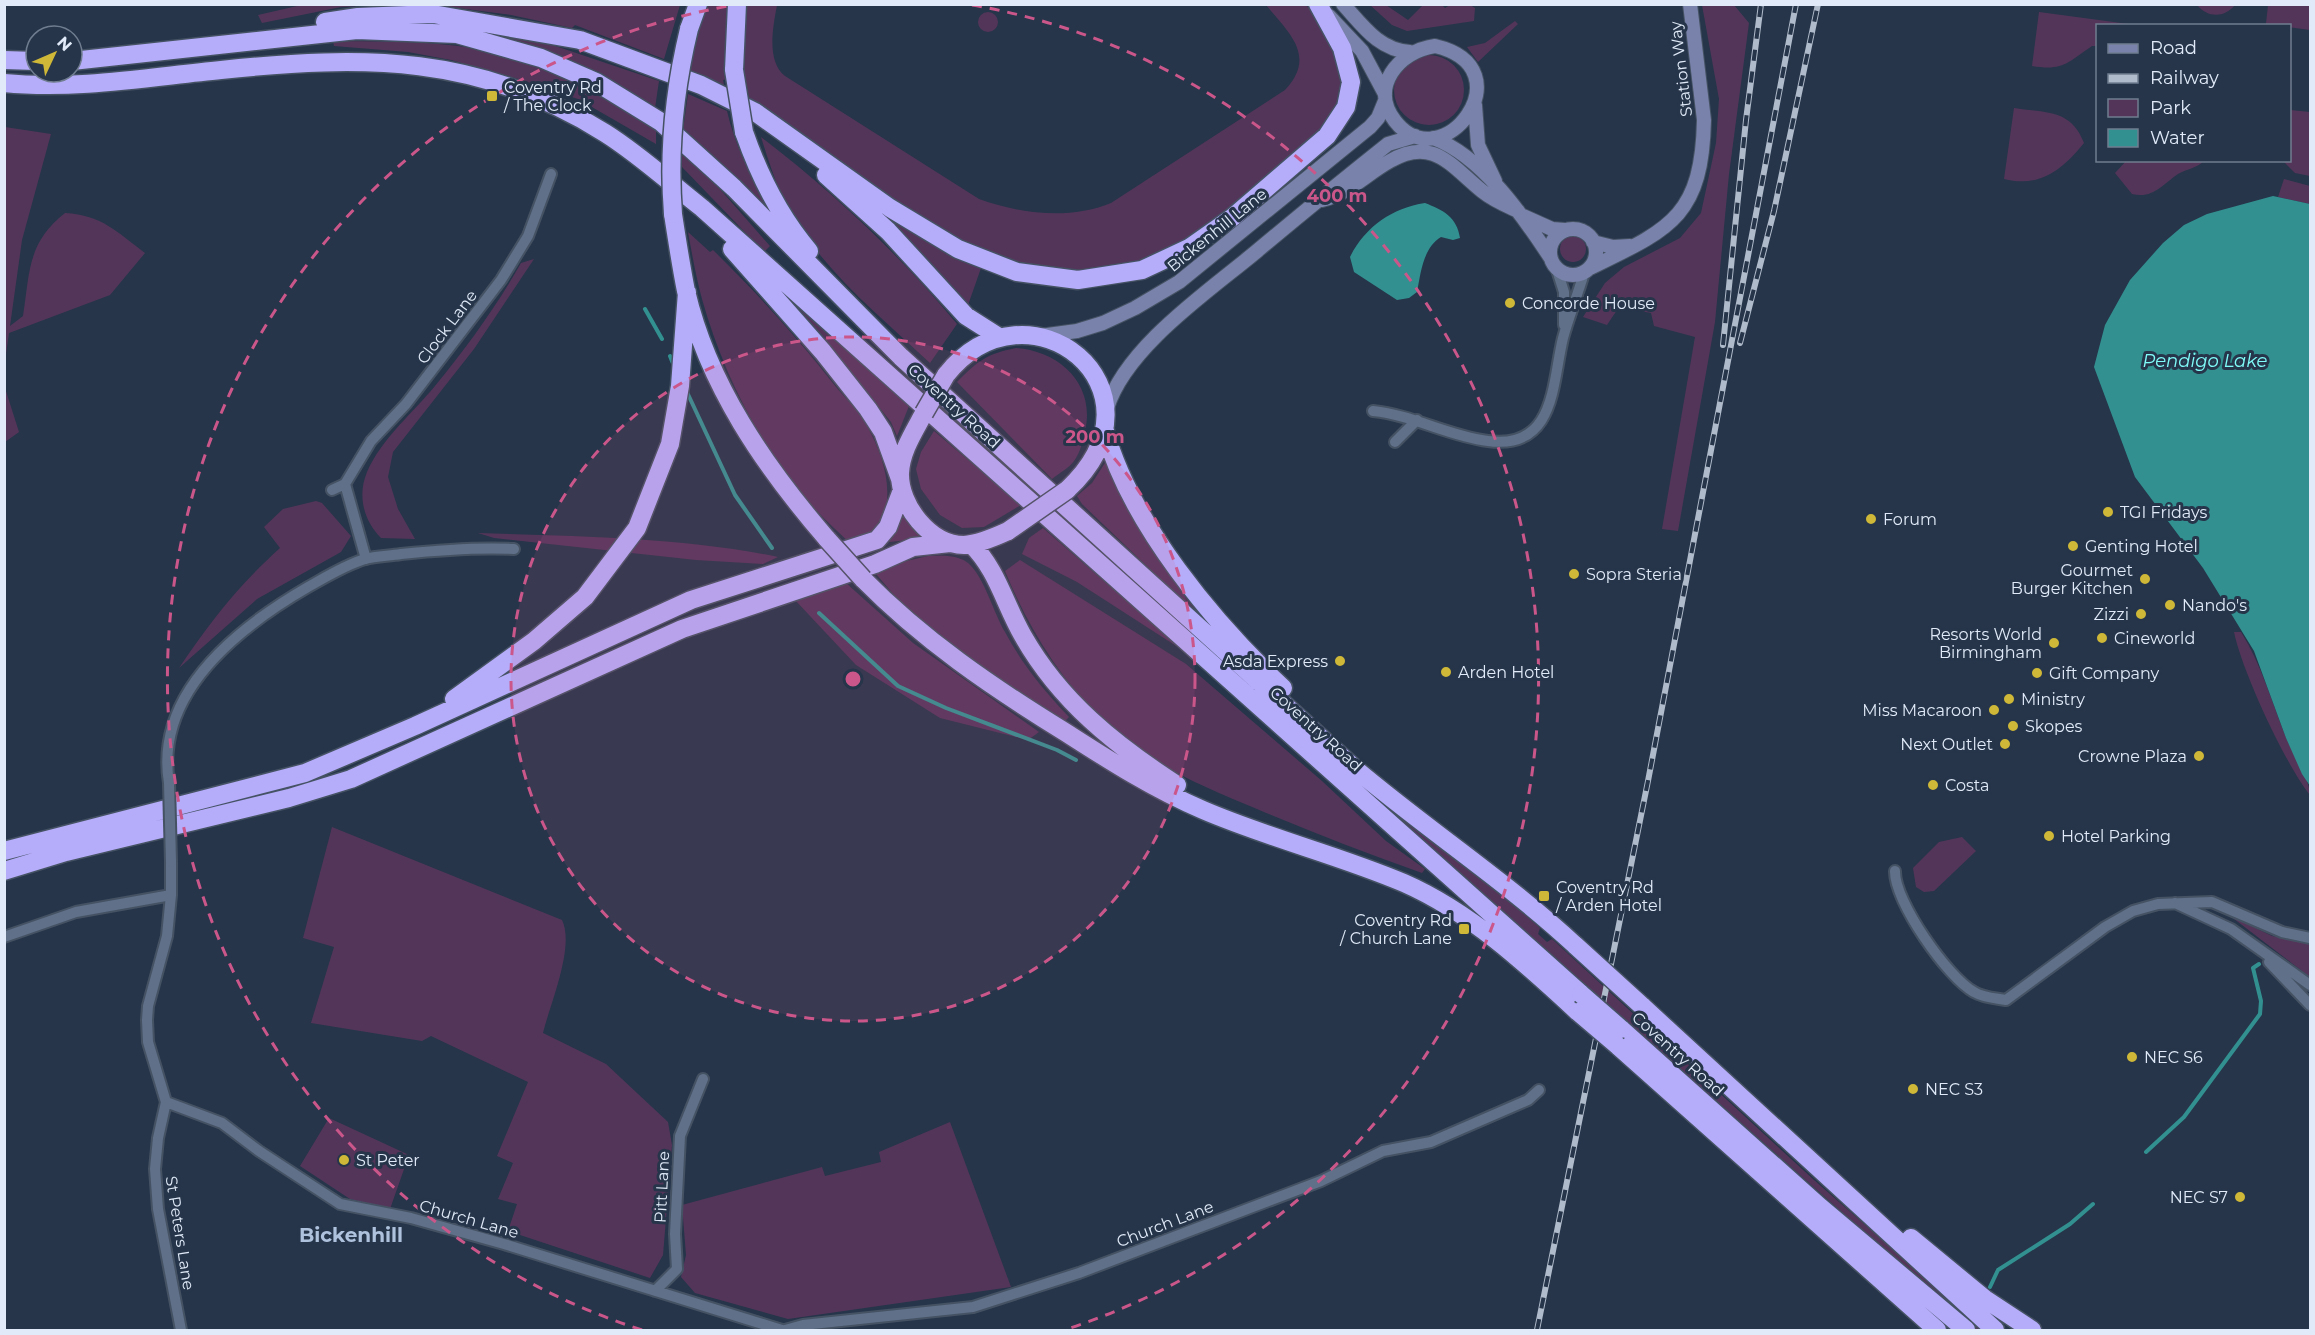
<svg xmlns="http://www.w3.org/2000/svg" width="2315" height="1335" font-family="Montserrat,sans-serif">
	<rect width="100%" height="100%" fill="#26354a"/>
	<path fill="#54355a" d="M306,4H375V5L341,7L262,23L258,15Z
		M435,5H680L664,59L575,25L572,28L511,15Z
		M705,5H732L728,79L723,80L725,90L689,71L696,31Z
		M746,5H777C773,27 766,61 785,76L979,199C1020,214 1070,220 1111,203L1285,90C1317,56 1289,33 1266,5H1306L1329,32L1344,80L1331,127L1206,232L1150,262L1061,274L996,259L931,226L750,103L744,72Z
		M1370,5H1386L1408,20L1423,5H1442L1445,8L1450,5H1470L1475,8L1474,21L1407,31L1392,25Z
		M1702,5H1734L1749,23L1729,174L1715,322L1678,531L1662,529L1695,337L1654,326L1651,313L1619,307L1607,325L1583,317L1605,283L1624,267L1680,238L1701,213L1716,143L1719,99Z
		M2197,5H2235C2224,18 2208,18 2197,5Z
		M2268,5H2310V30L2266,24Z
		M978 22a10 10 0 1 1 20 0a10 10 0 1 1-20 0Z
		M2039,12L2136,25L2098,26L2097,46H2092C2067,63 2063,71 2032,66Z
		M397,19L517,33L659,81L655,108L599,72L497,35L456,27L365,20Z
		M1515,21L1518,24L1478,62L1467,47L1485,43Z
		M333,41C387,42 444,40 497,53C554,67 603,98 653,127L656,130V144L578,99L515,78L451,60L408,52L334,46Z
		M1394 90a35 35 0 1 1 70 0a35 35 0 1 1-70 0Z
		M688,94L727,111C736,152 757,186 777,221L775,223L683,130Z
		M2014,108C2046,113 2071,109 2084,143C2062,170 2040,188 2004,179Z
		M2290,110L2310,112V176L2295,173L2283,161L2290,160Z
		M5,127L51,134L22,240L10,326L23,316C30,272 27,243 65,213C102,215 117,232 145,253L110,295L9,333L5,361Z
		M761,137C834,193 898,253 957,324L930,363C879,315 817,266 785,202C775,181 768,159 761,137Z
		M682,151L719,188L770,246L764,252L682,167Z
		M2127,160H2204V161C2197,168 2187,169 2178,174C2162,185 2153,199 2132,194L2115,173Z
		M2284,179L2310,186V204L2278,197Z
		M848,183L948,251L981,268L967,308L892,223Z
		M688,232L710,252L713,250C757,293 798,338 836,387C846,399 860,412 867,426C885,458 899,504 873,534C868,540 860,543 854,547C841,534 827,522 814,508C762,451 723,374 702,299C696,277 692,254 688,232Z
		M1560 249a13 13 0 1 1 26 0a13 13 0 1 1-26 0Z
		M534,259L474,349L393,452L388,477L398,509L415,539L381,538C364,521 357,496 367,472C382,438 412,414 435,386C467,347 496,307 521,263Z
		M795,304L909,406L897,436L891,422L867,392Z
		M1016,348C1060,351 1096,385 1085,431C1083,441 1080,453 1074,461C1069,468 1059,473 1052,479L957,382C978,361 986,354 1016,348Z
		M5,388L19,432L5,442H4Z
		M934,431L1021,505L984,527L962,528L940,515L921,489L916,469L921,452Z
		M1105,463L1136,524L1166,569L1243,658L1082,504L1077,496L1092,483Z
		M316,501L322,503L351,536L341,552L257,599L179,668C211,621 237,587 280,548L264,527L283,509Z
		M1061,511L1517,907L1540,928L1538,934L1547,942L1552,939L1814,1180L1985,1330H1975L1536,941L1476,891L1054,516Z
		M904,515L927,538L889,542Z
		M1043,528L1184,651L1077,582L1022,554L1029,538Z
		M478,533C574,536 684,537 778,557L763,564L696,560L494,538Z
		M928,556C941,556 956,554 968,563C984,576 994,614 1005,632C1022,664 1044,691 1069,717L1064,722C1016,694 949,650 909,611C896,598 884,583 872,569Z
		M1020,560L1186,664L1322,781L1386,841L1425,869L1422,873C1366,853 1311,832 1257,809C1202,786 1143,762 1101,719C1058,676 1028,627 1005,571Z
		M846,583L913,643L1039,732L1028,740L940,718L856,665L795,600Z
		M2234,632H2241C2262,665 2272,704 2287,740C2294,755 2310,781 2310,795C2285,764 2242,671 2234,632Z
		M332,827L562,920C575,947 550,1004 543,1033L606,1064L668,1122L672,1145L663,1255L650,1278L508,1231L517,1204L498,1199L513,1163L497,1156L528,1082L431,1036L422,1041L311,1023L334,947L303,938Z
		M1962,837L1976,851L1934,891L1924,892L1916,887L1913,868L1939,842Z
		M2229,915L2272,936L2310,943V977Z
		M329,1118L409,1155L390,1209L350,1199L300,1166Z
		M950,1122L1011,1287L788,1319L695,1293L681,1277L686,1255L682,1205L822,1167L825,1176L881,1162L879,1152Z"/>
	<path fill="#329190" d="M2273,196L2310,204V786L2302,774L2286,738L2254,651L2203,568L2135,477L2094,367L2105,325L2130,280L2163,243L2184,225L2207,214Z
		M1425,203C1443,210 1457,217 1460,238L1453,240L1441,237C1423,248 1421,272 1417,292L1409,298L1397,300L1354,272L1350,257C1365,227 1392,208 1425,203Z"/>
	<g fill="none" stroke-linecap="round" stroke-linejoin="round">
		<path stroke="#329190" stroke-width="4" d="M645,309L662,339
			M670,356L674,366
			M686,390L735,495L772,548
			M819,613L898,686L946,708L1057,750L1076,760
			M2146,1152L2184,1117L2260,1014L2261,1001L2253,968L2259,964
			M1990,1287L1998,1270L2070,1224L2093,1204"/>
		<defs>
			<path id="street" d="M1557,270L1564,292V325
				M1373,411C1413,415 1448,436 1488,441C1556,450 1552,383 1563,338C1569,316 1578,294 1584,273
				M1395,442L1417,420
				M332,490L345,484
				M366,559L345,484L371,441L406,404L501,280L528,236L551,174
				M169,783C154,692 239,627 308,587C326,577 345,565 365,559C376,556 389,556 401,554C439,550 476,547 514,549
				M1895,871C1894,901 1948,978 1974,992C1984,998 1995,998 2006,1000L2105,927L2133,911L2158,904L2212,902L2282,932L2310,938
				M171,895L167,936L148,1006L147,1020L148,1042L166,1102L158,1138L155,1169L158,1209L181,1330
				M2175,903L2231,929L2310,985
				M4,937L76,912L171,895V862
				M2269,962L2310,1005
				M166,1102L222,1123L259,1151L340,1204L411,1218L504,1244L782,1330
				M655,1291L677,1269L675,1234L680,1136L703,1079
				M785,1330L803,1325L973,1307L1079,1273L1321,1181L1383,1151L1431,1142L1528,1100L1539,1090"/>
			<path id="secondary" d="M1343,4C1363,26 1379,50 1410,52
				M1329,16L1362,51L1385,94
				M1435,46C1529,68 1442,182 1395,121C1369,88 1398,51 1435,46Z
				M1475,105L1478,145L1495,181
				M1433,138C1482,156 1523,216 1550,257
				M1322,200C1350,193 1365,175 1390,161C1433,136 1451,166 1482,191C1493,200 1505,205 1518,211
				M1523,216L1552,229L1565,230
				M1550 252a23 23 0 1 1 46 0a23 23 0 1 1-46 0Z
				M1593,242L1613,247L1630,246
				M1590,268C1670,229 1702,217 1704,120L1690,4
				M1040,336L1077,331L1103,323L1135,308L1179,282L1370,127L1378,118L1385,101
				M1107,408C1126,347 1209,291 1257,251C1300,215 1344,179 1388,144L1415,136"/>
			<path id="highway" d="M325,22L358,17L433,14L580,40L701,85L755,112L890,208L958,249L1017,272L1078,280L1142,270L1189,248L1233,217L1327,136L1346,107L1351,82L1342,48L1318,4
				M689,29L698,4
				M4,60L36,61
				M72,61L357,30L457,34L541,58L596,82L661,122L734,188L901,357L1353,767C1426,829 1506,881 1576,946
				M734,70L737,4
				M4,83C77,90 149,77 221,70C364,55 479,54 605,133C640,155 670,183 702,208L1581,994
				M744,132C759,175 779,216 809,251
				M826,175L888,231L966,316L999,337
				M673,214C677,240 681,266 686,291C708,385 765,467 827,539
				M732,249L823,352L868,409L883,432L900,479
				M946,375C1028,272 1176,389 1067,490
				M924,413C914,432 901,451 900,473C899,505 930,545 964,545C979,544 995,537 1008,531
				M1105,431C1131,524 1213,622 1283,688
				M971,544C997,569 1005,605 1023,636C1060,701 1115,745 1177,785
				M863,579C923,640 992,687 1065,732C1110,761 1154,789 1203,810C1268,838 1338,855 1404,883C1470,912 1525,963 1578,1012
				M454,699L534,641L585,597L637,528L670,444L680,386L687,292
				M4,851L305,773L415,726L691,600L877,540L888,527L902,490
				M4,871L66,852L289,798L351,779L682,629L875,564L913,547L950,543
				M1642,1006L1995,1330
				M1621,1029L1820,1207L1966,1330
				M1618,1046L1937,1330
				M1911,1238L1985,1299L2032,1330"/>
		</defs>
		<use href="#street" stroke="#455264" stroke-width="14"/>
		<use href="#secondary" stroke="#455264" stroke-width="16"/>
		<use href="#highway" stroke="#455264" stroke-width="21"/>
		<use href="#street" stroke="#5f7088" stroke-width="10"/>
		<use href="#secondary" stroke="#7982aa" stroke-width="14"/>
		<use href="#highway" stroke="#b5acfa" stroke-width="18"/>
		<defs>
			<path id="rail" d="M1740,343L1774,211L1818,4
				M1723,345L1746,120L1761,4
				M1537,1330L1648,781L1796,4"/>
		</defs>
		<use href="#rail" stroke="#afbaca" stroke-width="6"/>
		<use href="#rail" stroke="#26354a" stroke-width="4" stroke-dasharray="11" stroke-linecap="butt"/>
		<defs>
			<path id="street-bridge" d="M169,783L171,862"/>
			<path id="highway-bridge" d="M734,70L744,132
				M673,214C668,150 674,91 689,29
				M924,413L946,375
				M1008,531L1067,490
				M827,539L863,579
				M1576,946L1642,1006
				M1581,994L1621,1029
				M1578,1012L1618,1046"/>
		</defs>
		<use href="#street-bridge" stroke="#455264" stroke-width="14" stroke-linecap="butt"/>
		<use href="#highway-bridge" stroke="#455264" stroke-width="21" stroke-linecap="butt"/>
		<use href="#street-bridge" stroke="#5f7088" stroke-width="10"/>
		<use href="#highway-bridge" stroke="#b5acfa" stroke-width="18"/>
	</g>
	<circle cx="853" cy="679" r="342" fill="#cb578a" fill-opacity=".12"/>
	<g fill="none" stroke="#cb578a" stroke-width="3" stroke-dasharray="10 8">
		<circle cx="853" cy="679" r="342"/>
		<path d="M642 1330A684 684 0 0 1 734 5M972 5A684 684 0 0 1 1064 1330"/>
	</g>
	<g fill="#cfb837" stroke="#26354a" stroke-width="2">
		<rect x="486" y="90" width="12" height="12" rx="3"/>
		<circle cx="1510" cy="303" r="6"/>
		<circle cx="2108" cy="512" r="6"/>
		<circle cx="1871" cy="519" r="6"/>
		<circle cx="2073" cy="546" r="6"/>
		<circle cx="1574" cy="574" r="6"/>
		<circle cx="2145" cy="579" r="6"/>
		<circle cx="2170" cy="605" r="6"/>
		<circle cx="2141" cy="614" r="6"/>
		<circle cx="2102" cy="638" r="6"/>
		<circle cx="2054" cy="643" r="6"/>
		<circle cx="1340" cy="661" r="6"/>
		<circle cx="1446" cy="672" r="6"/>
		<circle cx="2037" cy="673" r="6"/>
		<circle cx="2009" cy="699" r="6"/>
		<circle cx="1994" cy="710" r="6"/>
		<circle cx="2013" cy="726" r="6"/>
		<circle cx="2005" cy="744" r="6"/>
		<circle cx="2199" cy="756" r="6"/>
		<circle cx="1933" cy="785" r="6"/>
		<circle cx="2049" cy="836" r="6"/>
		<rect x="1538" y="890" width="12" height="12" rx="3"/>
		<rect x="1458" y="923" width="12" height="12" rx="3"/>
		<circle cx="2132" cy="1057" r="6"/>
		<circle cx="1913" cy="1089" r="6"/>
		<circle cx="344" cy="1160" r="6"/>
		<circle cx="2240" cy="1197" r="6"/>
	</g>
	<g text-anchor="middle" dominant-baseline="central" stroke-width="6" stroke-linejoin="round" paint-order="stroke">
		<g font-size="16" fill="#e0eaf8" stroke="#26354a">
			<text transform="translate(1681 69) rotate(-97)">Station Way</text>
			<text transform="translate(1217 230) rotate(-39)">Bickenhill Lane</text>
			<text transform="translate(447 327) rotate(-53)">Clock Lane</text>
			<text transform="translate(954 406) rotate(42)">Coventry Road</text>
			<text transform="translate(1316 729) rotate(42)">Coventry Road</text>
			<text transform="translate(1678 1054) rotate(42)">Coventry Road</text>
			<text transform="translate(662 1187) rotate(-87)">Pitt Lane</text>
			<text transform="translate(469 1219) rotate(16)">Church Lane</text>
			<text transform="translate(1165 1224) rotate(-21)">Church Lane</text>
			<text transform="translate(180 1233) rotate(81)">St Peters Lane</text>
		</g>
		<g font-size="16" fill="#e0eaf8" stroke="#26354a" text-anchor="start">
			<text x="504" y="87">Coventry Rd<tspan x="504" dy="18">/ The Clock</tspan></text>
			<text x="1522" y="303">Concorde House</text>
			<text x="2120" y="512">TGI Fridays</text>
			<text x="1883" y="519">Forum</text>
			<text x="2085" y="546">Genting Hotel</text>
			<text x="2133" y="570" text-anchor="end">Gourmet<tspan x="2133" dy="18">Burger Kitchen</tspan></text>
			<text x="1586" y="574">Sopra Steria</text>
			<text x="2182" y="605">Nando's</text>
			<text x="2129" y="614" text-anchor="end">Zizzi</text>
			<text x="2042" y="634" text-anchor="end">Resorts World<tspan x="2042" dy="18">Birmingham</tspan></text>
			<text x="2114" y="638">Cineworld</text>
			<text x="1328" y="661" text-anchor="end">Asda Express</text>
			<text x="1458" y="672">Arden Hotel</text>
			<text x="2049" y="673">Gift Company</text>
			<text x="2021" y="699">Ministry</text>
			<text x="1982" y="710" text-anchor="end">Miss Macaroon</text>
			<text x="2025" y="726">Skopes</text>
			<text x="1993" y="744" text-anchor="end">Next Outlet</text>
			<text x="2187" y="756" text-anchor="end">Crowne Plaza</text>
			<text x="1945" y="785">Costa</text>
			<text x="2061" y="836">Hotel Parking</text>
			<text x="1556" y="887">Coventry Rd<tspan x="1556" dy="18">/ Arden Hotel</tspan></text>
			<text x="1452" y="920" text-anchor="end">Coventry Rd<tspan x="1452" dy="18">/ Church Lane</tspan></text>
			<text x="2144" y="1057">NEC S6</text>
			<text x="1925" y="1089">NEC S3</text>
			<text x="356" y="1160">St Peter</text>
			<text x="2228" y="1197" text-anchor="end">NEC S7</text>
		</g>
		<g font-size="18" font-style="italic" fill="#80fcf9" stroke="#26354a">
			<text x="2205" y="361">Pendigo Lake</text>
		</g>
		<g font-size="20" font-weight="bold" fill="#afc2dd" stroke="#26354a">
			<text x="351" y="1235">Bickenhill</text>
		</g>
	</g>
	<circle cx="853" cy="679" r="9" fill="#cb578a" stroke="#26354a" stroke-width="3"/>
	<g font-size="18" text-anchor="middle" font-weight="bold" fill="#cb578a" stroke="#26354a" stroke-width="6" stroke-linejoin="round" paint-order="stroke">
		<text x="1337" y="202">400 m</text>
		<text x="1095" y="443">200 m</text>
	</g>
	<rect width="2315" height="1335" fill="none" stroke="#e0eaf8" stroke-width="12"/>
	<rect x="2096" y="24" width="195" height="138" fill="#26354a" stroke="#707d90" stroke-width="1.5"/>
	<rect x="2108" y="44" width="30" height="9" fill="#7982aa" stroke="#707d90" stroke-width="1.5"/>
	<text x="2150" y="54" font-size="18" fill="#e0eaf8">Road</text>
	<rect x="2108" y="74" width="30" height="9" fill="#afbaca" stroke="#707d90" stroke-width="1.5"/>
	<text x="2150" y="84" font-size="18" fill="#e0eaf8">Railway</text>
	<rect x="2108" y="99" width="30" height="18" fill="#54355a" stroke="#707d90" stroke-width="1.5"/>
	<text x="2150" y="114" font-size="18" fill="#e0eaf8">Park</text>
	<rect x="2108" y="129" width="30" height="18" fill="#329190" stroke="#707d90" stroke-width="1.5"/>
	<text x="2150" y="144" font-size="18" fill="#e0eaf8">Water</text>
	<g transform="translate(54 54) rotate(46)"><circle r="28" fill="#26354a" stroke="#707d90" stroke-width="1.5"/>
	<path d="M0-4.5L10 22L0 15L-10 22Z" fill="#cfb837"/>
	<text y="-9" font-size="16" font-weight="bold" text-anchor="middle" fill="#e0eaf8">N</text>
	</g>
</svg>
